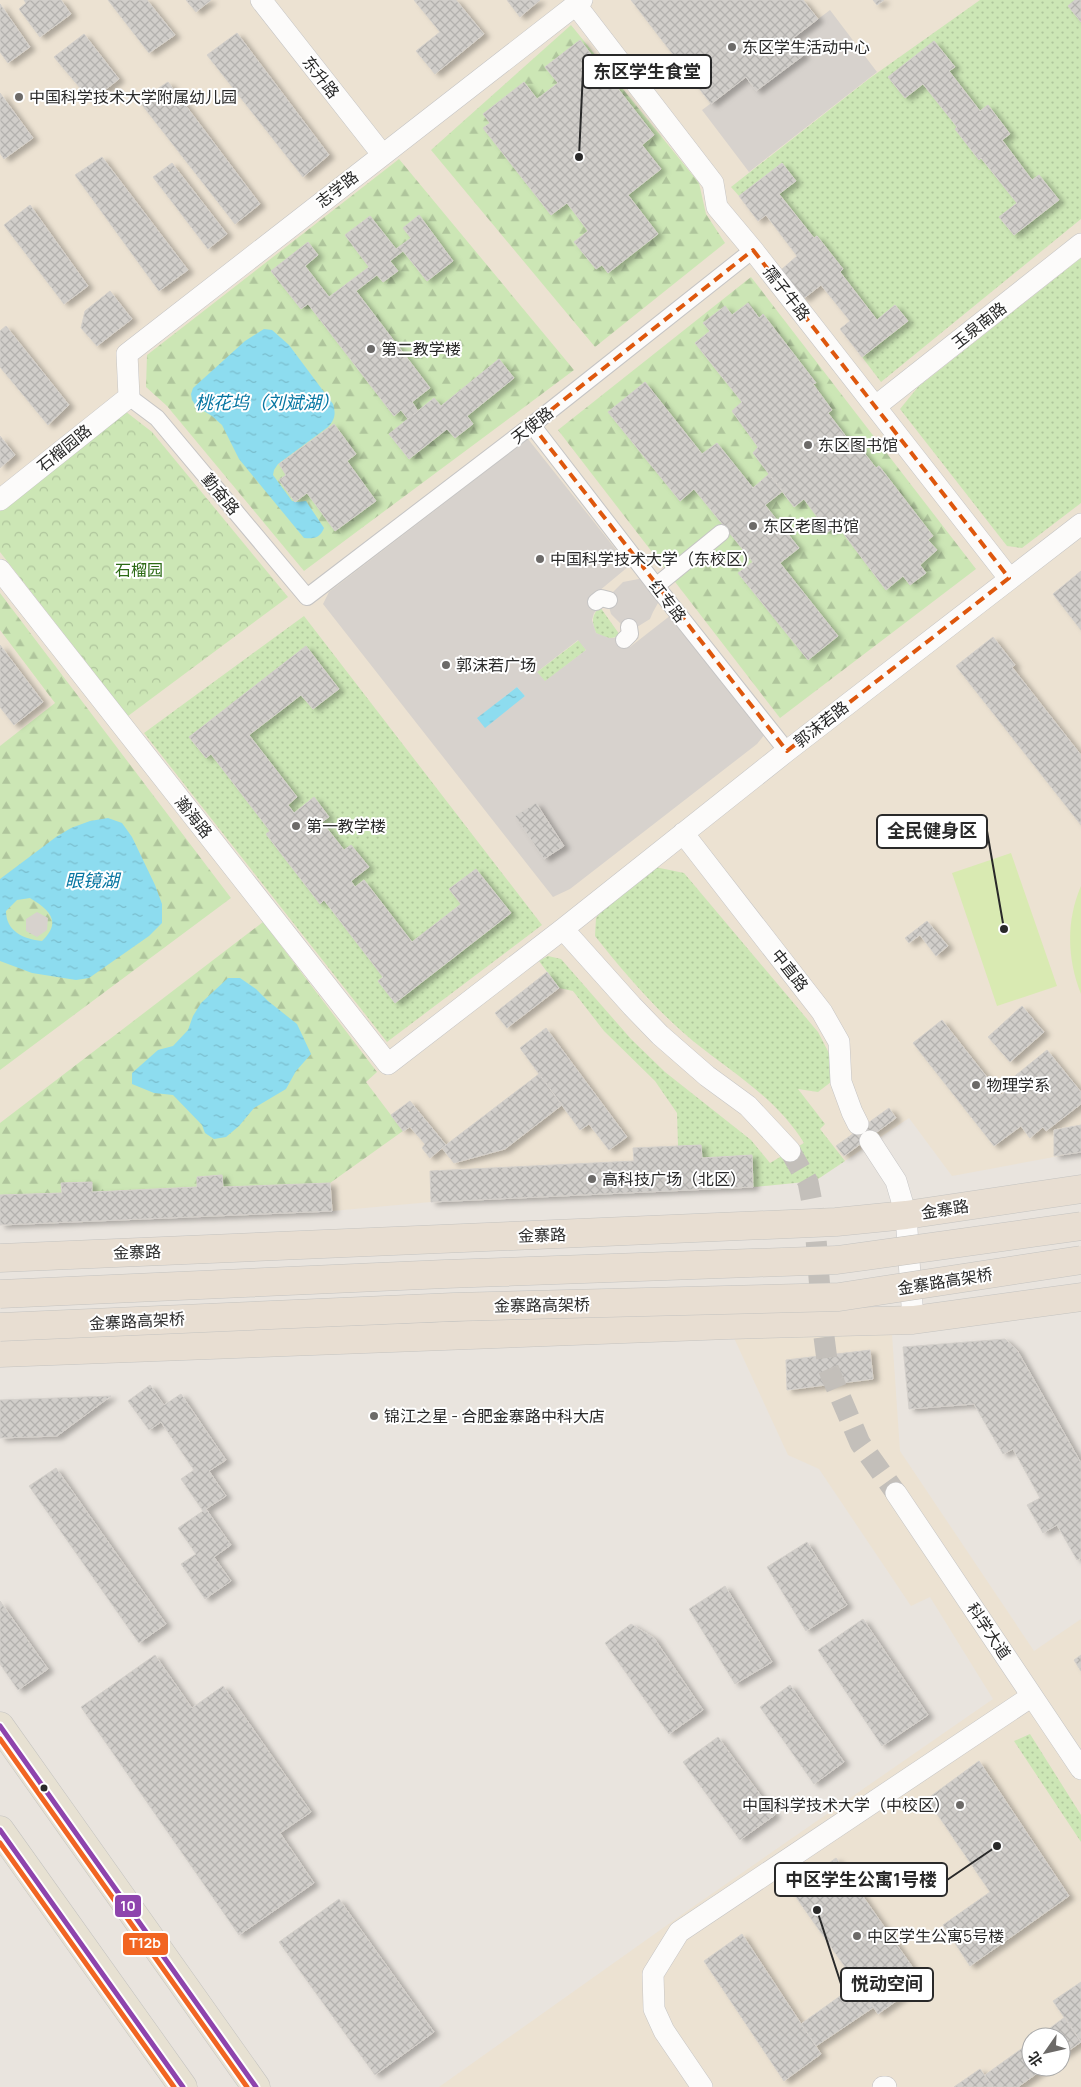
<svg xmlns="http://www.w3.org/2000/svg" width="1081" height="2087" font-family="Manrope,'Noto Sans SC',sans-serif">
	<defs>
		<pattern id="grass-dots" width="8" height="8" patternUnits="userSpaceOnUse" patternTransform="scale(1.25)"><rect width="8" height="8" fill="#cce6b5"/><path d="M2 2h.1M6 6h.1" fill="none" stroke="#afc59c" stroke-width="1.8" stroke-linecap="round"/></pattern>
		<pattern id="forest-firs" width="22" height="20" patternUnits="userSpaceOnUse" patternTransform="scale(1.25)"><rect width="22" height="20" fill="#cce6b5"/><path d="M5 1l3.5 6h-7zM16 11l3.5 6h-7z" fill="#afc59c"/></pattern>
		<pattern id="park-crowns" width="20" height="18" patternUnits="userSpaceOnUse" patternTransform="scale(1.25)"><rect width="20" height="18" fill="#cce6b5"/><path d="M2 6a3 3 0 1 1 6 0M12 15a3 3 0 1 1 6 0" fill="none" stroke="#afc59c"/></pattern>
		<pattern id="water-ripples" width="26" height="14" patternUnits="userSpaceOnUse" patternTransform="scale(1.25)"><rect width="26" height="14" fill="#8ddcef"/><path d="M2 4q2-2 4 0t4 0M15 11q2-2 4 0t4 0" fill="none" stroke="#7abdcd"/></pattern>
		<pattern id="building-cross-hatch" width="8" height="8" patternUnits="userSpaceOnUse" patternTransform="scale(1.25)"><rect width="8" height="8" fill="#d1ceca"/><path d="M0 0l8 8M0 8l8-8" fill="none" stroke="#b3b1ae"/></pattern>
		<filter id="shadow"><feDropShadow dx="5.5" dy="3" stdDeviation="2.5" flood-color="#0004"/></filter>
	</defs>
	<rect width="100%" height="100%" fill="#e9e4de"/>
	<path fill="#ece2d2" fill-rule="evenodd" d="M0,0H1081V1152L952,1176L909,1118L815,1181L753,1187L431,1202L332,1211L0,1225Z
		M891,1320L900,1451L1034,1651L1081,1619V2087H439L687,1911L993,1699L930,1597L911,1606L819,1469L788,1455L728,1325ZM1031,2037H1061V2067H1031Z"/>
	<path fill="url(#grass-dots)" d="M980,0H1081V219L881,382L862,357L908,321L895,305L877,320L840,272L843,269L817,236L814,238L779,194L795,181L782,163L739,196L731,187L870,78Z
		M1081,258V503L1022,548L1007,546L900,409L918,387Z
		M600,607L620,635C611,640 605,638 596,633C592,623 591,615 600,607Z
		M304,616L542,925L387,1042L144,733Z
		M579,640L586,650L545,682L537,672Z
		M655,867L684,873L818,1032L833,1061L831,1082L818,1092L798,1089L825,1124L820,1129L845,1161L815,1181L753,1187L752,1155L702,1158L701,1145L678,1146L677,1113L655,1081L604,1031L573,991L559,988L539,961L548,956L561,959L631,1039L665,1072L751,1140L770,1163L804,1143C777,1099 733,1073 693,1041C656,1010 625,974 595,936L596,918L604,909Z
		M1030,1734L1081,1815V1842L1014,1741Z"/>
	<path fill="url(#forest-firs)" d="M571,25L699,183L706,214L725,243L595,347L431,150Z
		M399,159L574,370L304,571L167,406L146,387L147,355Z
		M751,277L976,569L780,718L558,430Z
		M0,593L231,898L0,1070V746L55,703L0,630Z
		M263,922L377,1072L366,1082L403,1131L330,1183L223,1187L222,1175L197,1177V1187L92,1192V1182L61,1183L62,1193L0,1195V1123Z"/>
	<path fill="url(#park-crowns)" d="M125,411L152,432L288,597L128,716L0,552V511Z"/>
	<path fill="#d9eab2" d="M1011,853L1057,986L997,1006L952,873Z
		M1081,886V994C1067,959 1066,921 1081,886Z"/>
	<path fill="#d7d2cd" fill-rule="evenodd" d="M830,10L877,72L749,172L702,110L746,77L756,91L792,39Z
		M528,439L629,566L593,596L600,607L594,613L592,620L596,633L609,638H614L620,635L630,647L671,615L765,734L757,744L570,889L553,897L323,604L329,592ZM578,640L586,650L545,681L537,672ZM517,687L525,696L478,719V718Z
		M649,577L663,594L653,612L650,619L637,627L622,625L611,614L609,607L612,593L623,582Z
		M37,912L48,918L47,930L37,937L26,931V919Z"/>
	<path fill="url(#water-ripples)" fill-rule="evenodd" d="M264,329L272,330L289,345L333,404C336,414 335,419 328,427L278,464L274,470L273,475L292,501L297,502L306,501L324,528C320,538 314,539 304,538L239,459L222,425L212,416L196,406L192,400L191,394L193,388L245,341Z
		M517,687L525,696L485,728L477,718Z
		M108,818L122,823L132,837L155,885L162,904V923L149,936L89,978L76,980L32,973L0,961V879L56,837L71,828L90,821ZM30,898C50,910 62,922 42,941C23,939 6,931 6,911L17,900Z
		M228,978H240L256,989L268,1001L297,1024L311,1054L296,1071L286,1089L254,1108L239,1126L226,1137L214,1139L205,1133L202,1125L173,1095L154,1093L132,1084V1073L158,1050L173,1046L188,1030L193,1016L201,1003Z"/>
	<path fill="url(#building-cross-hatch)" stroke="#d4d0cb" filter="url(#shadow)" d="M24,0H61L71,14L40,37L19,9L26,3Z
		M108,0H147L175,35L149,53Z
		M186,0H211L196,12Z
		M414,0H456L484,34L435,74L416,51L440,32Z
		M507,0H540L520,17Z
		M631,0H803L818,19L792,39L804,55L756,91L746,77L711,104Z
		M873,0H884L877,5Z
		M1075,0H1081V22L1068,6Z
		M0,4L30,47L8,63L0,52Z
		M237,33L329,155L303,177L207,55Z
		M84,34L119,79L91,101L54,57Z
		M580,40L654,135L642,145L661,169L628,195L658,234L608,273L602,265L596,269L574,242L588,231L567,203L551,215L483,128L490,123L483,114L524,82L537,99L558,83L545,67Z
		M934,41L955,67L949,71L980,111L988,105L1010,134L1002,140L1032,180L1039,175L1059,200L1014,235L999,217L1017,203L981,158L979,160L955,129L957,127L923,84L905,98L888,77Z
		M168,82L260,204L235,224L139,101Z
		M0,93L33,138L4,159L0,153Z
		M102,157L188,270L159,291L75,175Z
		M172,163L227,234L208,249L153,177Z
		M782,163L796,181L779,194L814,238L817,236L843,269L840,272L877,320L895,305L908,321L862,357L840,329L850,321L821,285L803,299L781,270L797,256L766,215L758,221L739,196Z
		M30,205L88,286L64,304L4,225Z
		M419,215L453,261L427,281L403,251L390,261L398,271L383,282L377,275L356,291L430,388L412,402L418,411L408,419L401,410L394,416L308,304L301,309L271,271L308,242L318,255L305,266L329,297L369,267L345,235L370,216L396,249L411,238L403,228Z
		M110,291L132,319L97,346L81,328L85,311Z
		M748,303L759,318L763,314L816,383L813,384L832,410L828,413L851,443L855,441L876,468L879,466L933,536L928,540L937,550L920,565L926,573L910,585L903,576L886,590L837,525L828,532L804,499L794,507L753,453L758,447L732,411L742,402L695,343L710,331L703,323L725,306L732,315Z
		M6,326L69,405L48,425L0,367V331Z
		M499,359L514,378L467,416L473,424L455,438L447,429L409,459L389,434L434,398L441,406Z
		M645,382L702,454L717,443L753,488L769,474L783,491L765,505L799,548L780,563L838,636L808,660L738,573L753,562L694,489L680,501L608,412Z
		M334,424L356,454L347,461L376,501L335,531L307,493L295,502L279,480L286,475L279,464Z
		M0,436L15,455L0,468Z
		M1081,571V630L1053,594Z
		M993,637L1015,665L1012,667L1081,755V825L956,666Z
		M0,645L43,702L14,725L0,707Z
		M306,646L339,689L313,709L301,695L249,735L297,797L288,805L294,813L314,797L329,817L322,822L344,850L351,845L369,867L351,881L355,887L364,880L412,942L461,904L449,889L476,869L511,913L395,1003L378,981L383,977L324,900L320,904L266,834L270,831L211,754L206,758L189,737Z
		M536,803L564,846L544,859L515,816Z
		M927,921L948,946L936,956L920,935L909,943L905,938Z
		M547,972L559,988L507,1028L495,1013Z
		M1022,1006L1044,1032L1010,1062L988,1037Z
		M942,1020L1001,1095L1014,1085L1010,1080L1047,1050L1081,1092V1104L1046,1131L1043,1127L1030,1138L1021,1126L994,1146L913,1043Z
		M546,1028L627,1137L609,1150L589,1124L580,1130L520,1048Z
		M539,1074L562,1105L505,1149L454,1163L442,1148Z
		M410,1101L446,1145L430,1158L422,1148L425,1144L410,1127L403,1131L391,1115Z
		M889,1108L896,1118L844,1156L836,1146Z
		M1081,1125V1152L1054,1156V1130Z
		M701,1145L702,1158L752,1155L753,1187L431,1202L430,1171L634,1161L633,1148Z
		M222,1175L223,1187L330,1183L332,1211L0,1225V1195L62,1193L61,1183L92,1182V1192L197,1187V1177Z
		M1005,1339L1017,1350L1081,1463V1558L1077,1560L1057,1525L1043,1533L1027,1505L1040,1498L1013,1449L1003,1454L974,1404L909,1409L903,1347Z
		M870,1350L873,1379L787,1390L786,1360Z
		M150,1385L164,1405L181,1394L226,1460L209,1471L226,1496L206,1509L231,1545L214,1557L231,1581L205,1599L181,1564L196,1554L178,1528L203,1511L181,1479L194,1470L161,1422L149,1430L128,1401Z
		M111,1396L57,1436L0,1438V1400Z
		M56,1468L166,1624L139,1643L29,1486Z
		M807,1542L847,1605L806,1631L767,1567Z
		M725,1586L772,1662L735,1684L689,1609Z
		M0,1601L48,1669L18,1690L0,1664Z
		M863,1619L928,1715L882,1746L818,1650Z
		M631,1624L654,1638L703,1710L669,1734L605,1643Z
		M155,1655L192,1708L223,1686L311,1812L280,1833L314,1883L239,1935L81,1707Z
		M1081,1655V1671L1074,1660Z
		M790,1685L844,1762L814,1784L760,1707Z
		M718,1737L775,1815L740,1840L683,1762Z
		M979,1761L1069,1896L970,1966L943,1925L990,1892L927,1799Z
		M836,1858L923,1982L878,2014L791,1890Z
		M339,1899L434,2032L375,2075L279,1942Z
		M742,1934L821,2054L784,2081L704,1961Z
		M1081,1982V2042L1053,2001Z
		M857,1984L874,2007L816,2046L801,2024Z
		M1065,2017L1081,2042L1061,2056V2037H1038Z
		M1031,2042V2067H1046L1018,2087H993L985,2075Z
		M980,2069L993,2087H954Z"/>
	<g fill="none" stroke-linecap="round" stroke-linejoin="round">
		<path stroke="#c3bfba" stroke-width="21" stroke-dasharray="21 11" stroke-linecap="butt" d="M790,1151L808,1182L814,1213L823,1329L828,1368L860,1443L896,1493"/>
		<defs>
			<path id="pedestrian" d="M129,397L157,418L307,597L532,425L753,250
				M532,425L656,586L787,751
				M656,586L721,533
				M596,602L601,598L609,600
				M624,640L630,634L629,627"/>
			<path id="minor" d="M261,0L382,154
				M576,5L713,183L717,207L753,250L1009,578
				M876,406L1081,244
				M0,500L129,397L127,354L582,0
				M0,570L388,1064L563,929L787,751L1081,524
				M683,833L822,1012L839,1042L841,1082L852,1112L858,1124
				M563,929L632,1006L660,1035L707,1076L748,1106L790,1151
				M870,1141L896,1181L906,1215L913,1320
				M896,1493L1081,1769
				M702,2087L664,2031L654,2009L653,1974L679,1932L1032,1696
				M883,2087H886"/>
			<path id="primary" d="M0,1726L256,2087
				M0,1830L183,2087"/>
			<path id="trunk" d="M0,1258L836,1222L906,1215L1081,1189
				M0,1353L728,1325L913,1320L1081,1297"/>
		</defs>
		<use href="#pedestrian" stroke="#c5c4c4" stroke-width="18"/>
		<use href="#minor" stroke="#c5c4c4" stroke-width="22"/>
		<use href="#primary" stroke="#c4c3c0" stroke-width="29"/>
		<use href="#trunk" stroke="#c4c3c0" stroke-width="29"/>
		<use href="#pedestrian" stroke="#fcfbfa" stroke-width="16"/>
		<use href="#minor" stroke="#fcfbfa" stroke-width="21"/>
		<use href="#primary" stroke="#e7e1d2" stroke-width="28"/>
		<use href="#trunk" stroke="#e8ded2" stroke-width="28"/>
		<defs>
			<path id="trunk-bridge" d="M0,1294L445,1274L837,1260L1081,1226
				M0,1327L454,1307L839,1297L1081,1260"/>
		</defs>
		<use href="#trunk-bridge" stroke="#c4c3c0" stroke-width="29" stroke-linecap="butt"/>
		<use href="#trunk-bridge" stroke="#e8ded2" stroke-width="28"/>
		<defs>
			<path id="bus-1" d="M0,1726L256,2087
				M0,1830L183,2087"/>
			<path id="bus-2" d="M0,1739L247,2087
				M0,1843L174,2087"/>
		</defs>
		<use href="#bus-1" stroke="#fff" stroke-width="9"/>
		<use href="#bus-2" stroke="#fff" stroke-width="9"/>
		<use href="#bus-1" stroke="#8e44ad" stroke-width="5"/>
		<use href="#bus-2" stroke="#f26522" stroke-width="5"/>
	</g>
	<path fill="none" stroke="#de570d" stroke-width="4" stroke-dasharray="10 6" stroke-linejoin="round" d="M753,250L1009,578L787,751L532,425Z"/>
	<g fill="#6c6a68" stroke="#fff" stroke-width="2">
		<circle cx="732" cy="47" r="5"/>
		<circle cx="19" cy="97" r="5"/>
		<circle cx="371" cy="349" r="5"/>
		<circle cx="808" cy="445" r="5"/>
		<circle cx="753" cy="526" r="5"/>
		<circle cx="540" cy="559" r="5"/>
		<circle cx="446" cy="665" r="5"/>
		<circle cx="296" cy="826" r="5"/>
		<circle cx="976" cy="1085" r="5"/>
		<circle cx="592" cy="1179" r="5"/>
		<circle cx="374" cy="1416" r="5"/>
		<circle cx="960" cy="1805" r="5"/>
		<circle cx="857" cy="1936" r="5"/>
	</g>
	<circle fill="#292929" stroke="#fff" stroke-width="2" cx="44" cy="1788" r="4.5"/>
	<g text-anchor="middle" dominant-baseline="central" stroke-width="4" stroke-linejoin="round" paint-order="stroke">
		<g font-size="16" fill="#292929" stroke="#fff" text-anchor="start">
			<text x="742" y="47">东区学生活动中心</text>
			<text x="29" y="97">中国科学技术大学附属幼儿园</text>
			<text x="381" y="349">第二教学楼</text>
			<text x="818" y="445">东区图书馆</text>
			<text x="763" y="526">东区老图书馆</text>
			<text x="550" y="559">中国科学技术大学（东校区）</text>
			<text x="456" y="665">郭沫若广场</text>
			<text x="306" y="826">第一教学楼</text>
			<text x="986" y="1085">物理学系</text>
			<text x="602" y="1179">高科技广场（北区）</text>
			<text x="384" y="1416">锦江之星 - 合肥金寨路中科大店</text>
			<text x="950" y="1805" text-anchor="end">中国科学技术大学（中校区）</text>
			<text x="867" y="1936">中区学生公寓5号楼</text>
		</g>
		<g font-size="16" fill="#292929" stroke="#fff">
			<text transform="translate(321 77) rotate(52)">东升路</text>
			<text transform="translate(337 189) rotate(-38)">志学路</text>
			<text transform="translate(787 293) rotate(52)">孺子牛路</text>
			<text transform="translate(979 325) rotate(-38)">玉泉南路</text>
			<text transform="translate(532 425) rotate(-38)">天使路</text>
			<text transform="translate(64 448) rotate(-39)">石榴园路</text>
			<text transform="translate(221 494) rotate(50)">勤奋路</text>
			<text transform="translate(668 601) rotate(52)">红专路</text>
			<text transform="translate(821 724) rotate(-38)">郭沫若路</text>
			<text transform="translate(194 817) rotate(51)">瀚海路</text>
			<text transform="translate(790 970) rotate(52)">中直路</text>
			<text transform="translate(945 1209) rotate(-9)">金寨路</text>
			<text transform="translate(542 1235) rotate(-2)">金寨路</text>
			<text transform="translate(137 1252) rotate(-2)">金寨路</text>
			<text transform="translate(945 1281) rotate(-9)">金寨路高架桥</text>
			<text transform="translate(542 1305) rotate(-1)">金寨路高架桥</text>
			<text transform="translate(137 1321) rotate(-3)">金寨路高架桥</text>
			<text transform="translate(989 1631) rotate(56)">科学大道</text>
		</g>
		<g font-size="16" fill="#2c6a15" stroke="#fff">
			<text x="139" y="570">石榴园</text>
		</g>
		<g font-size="18" font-style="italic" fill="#0575a1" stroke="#fff">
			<text x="267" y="402">桃花坞（刘斌湖）</text>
			<text x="92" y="880">眼镜湖</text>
		</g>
	</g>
	<path fill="none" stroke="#292929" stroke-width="2" d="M579 157L583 71M1004 929L987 831M997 1846L947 1880M817 1910L841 1984"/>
	<g fill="#292929" stroke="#fff" stroke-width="2">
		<circle cx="579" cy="157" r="5"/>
		<circle cx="1004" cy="929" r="5"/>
		<circle cx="997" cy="1846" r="5"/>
		<circle cx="817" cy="1910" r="5"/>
	</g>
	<g fill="#fff" stroke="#292929" stroke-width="2">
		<rect x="583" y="55" width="128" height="33" rx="5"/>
		<rect x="877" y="815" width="110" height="33" rx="5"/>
		<rect x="775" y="1863" width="172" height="33" rx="5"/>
		<rect x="841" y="1968" width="92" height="33" rx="5"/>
	</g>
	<g font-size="18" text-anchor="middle" font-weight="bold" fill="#292929">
		<text x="647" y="78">东区学生食堂</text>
		<text x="932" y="837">全民健身区</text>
		<text x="861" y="1886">中区学生公寓1号楼</text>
		<text x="887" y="1990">悦动空间</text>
	</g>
	<g stroke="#fff" stroke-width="2">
		<rect x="114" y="1894" width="28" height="24" rx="5" fill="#8e44ad"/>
		<rect x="122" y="1932" width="47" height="24" rx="5" fill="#f26522"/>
	</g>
	<g font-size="14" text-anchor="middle" font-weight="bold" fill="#fff">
		<text x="128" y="1911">10</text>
		<text x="145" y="1948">T12b</text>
	</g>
	<g transform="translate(1046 2052) rotate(236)"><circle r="24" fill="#ffffff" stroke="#a9a9a9"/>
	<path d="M0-4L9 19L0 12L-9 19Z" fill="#6c6a68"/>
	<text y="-8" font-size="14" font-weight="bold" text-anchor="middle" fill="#292929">北</text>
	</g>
</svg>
